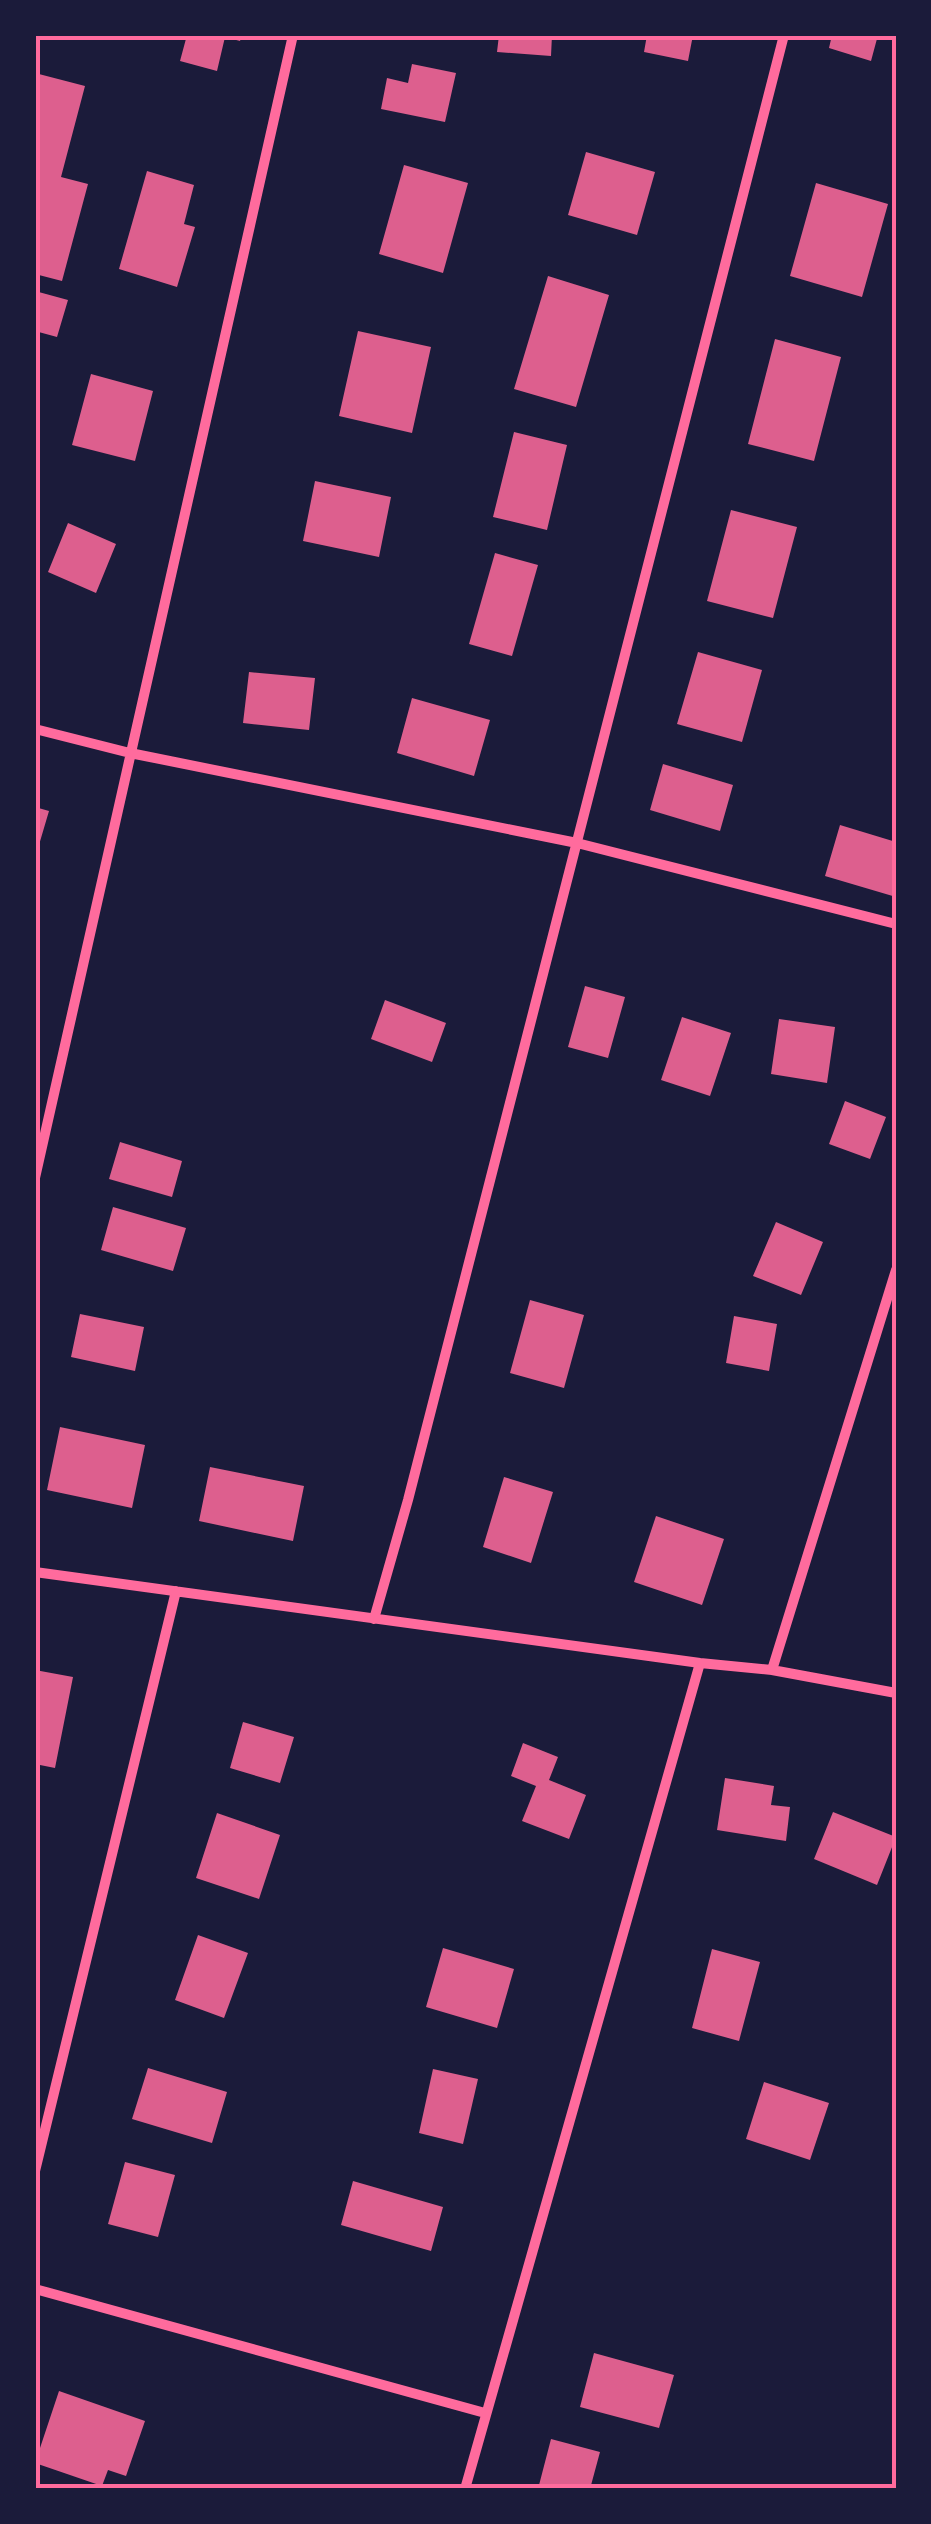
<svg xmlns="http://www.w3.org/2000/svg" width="931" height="2524" font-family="'Fira Sans',sans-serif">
	<rect width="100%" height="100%" fill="#1b1b3a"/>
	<path fill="#dd5f8e" d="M187,35H242L240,41L225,37L217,71L180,61Z
		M499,35H552L551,56L497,52Z
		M647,35H693L688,61L644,52Z
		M832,35H878L871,61L829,48Z
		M412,64L456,73L445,122L381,109L387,78L408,83Z
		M35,73L85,86L61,177L88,184L62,281L35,274Z
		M586,152L655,172L637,235L568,215Z
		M404,165L468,183L443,273L379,254Z
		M147,171L194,185L184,224L195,227L177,287L119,269Z
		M816,183L888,204L862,297L790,276Z
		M548,276L609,295L576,407L514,389Z
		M35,291L68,300L57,337L35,331Z
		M358,331L431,347L412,433L339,416Z
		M775,339L841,357L814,461L748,444Z
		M91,374L153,391L135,461L72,445Z
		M514,432L567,445L547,530L493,517Z
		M315,481L391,497L379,557L303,541Z
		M731,510L797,527L773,618L707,601Z
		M68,523L116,544L96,593L48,572Z
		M495,553L538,565L512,656L469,644Z
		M698,652L762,670L742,742L677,724Z
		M249,672L315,678L309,730L243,723Z
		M412,698L490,720L474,776L397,753Z
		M663,764L733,785L720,831L650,810Z
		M35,807L49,811L36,855H35Z
		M840,825L896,842V897L825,876Z
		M585,986L625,997L608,1058L568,1047Z
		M385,1000L446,1023L432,1062L371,1039Z
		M682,1017L731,1033L710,1096L661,1080Z
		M779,1019L835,1027L827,1083L771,1074Z
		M845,1101L886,1117L870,1159L829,1144Z
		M120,1142L182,1161L172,1197L109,1179Z
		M113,1207L186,1228L173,1271L101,1250Z
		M776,1222L823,1242L801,1295L753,1276Z
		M530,1300L584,1315L564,1388L510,1373Z
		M80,1314L144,1327L135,1371L71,1357Z
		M734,1316L777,1324L769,1371L726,1363Z
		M60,1427L145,1445L132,1508L47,1490Z
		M210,1467L304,1486L293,1541L199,1521Z
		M504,1477L553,1492L531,1563L483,1547Z
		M656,1516L724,1539L702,1605L634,1582Z
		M35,1670L73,1677L55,1768L35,1764Z
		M243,1722L294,1737L280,1783L230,1768Z
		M523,1743L558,1757L549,1780L586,1795L569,1839L522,1821L536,1786L511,1776Z
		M725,1778L774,1786L771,1805L790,1807L786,1841L717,1830Z
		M833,1812L896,1837L877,1885L814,1859Z
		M217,1813L280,1835L259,1899L196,1878Z
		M198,1935L248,1953L224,2018L175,2000Z
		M443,1948L514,1969L497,2028L426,2007Z
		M712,1949L760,1962L739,2041L692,2028Z
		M148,2068L227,2092L212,2143L132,2119Z
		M433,2069L478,2079L463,2144L419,2133Z
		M764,2082L829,2103L810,2160L746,2139Z
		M125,2162L175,2175L158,2237L108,2224Z
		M353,2181L443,2207L431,2251L341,2225Z
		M594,2353L674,2375L659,2428L580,2407Z
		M59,2391L145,2421L126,2476L108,2470L102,2486L35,2463Z
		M551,2439L600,2452L590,2489H538Z"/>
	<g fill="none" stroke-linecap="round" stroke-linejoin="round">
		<path stroke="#ff6b9d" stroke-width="10" d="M35,729L130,753L577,843L896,924
			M35,1178L293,35
			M35,1572L700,1663L772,1670L896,1693
			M374,1619L408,1500L784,35
			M772,1670L896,1270
			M35,2171L176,1591
			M35,2289L485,2413
			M465,2489L700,1663"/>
	</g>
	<rect width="931" height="2524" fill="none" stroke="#1b1b3a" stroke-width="75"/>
	<rect x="38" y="38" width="856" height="2448" fill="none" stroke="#ff6b9d" stroke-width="4"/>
</svg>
